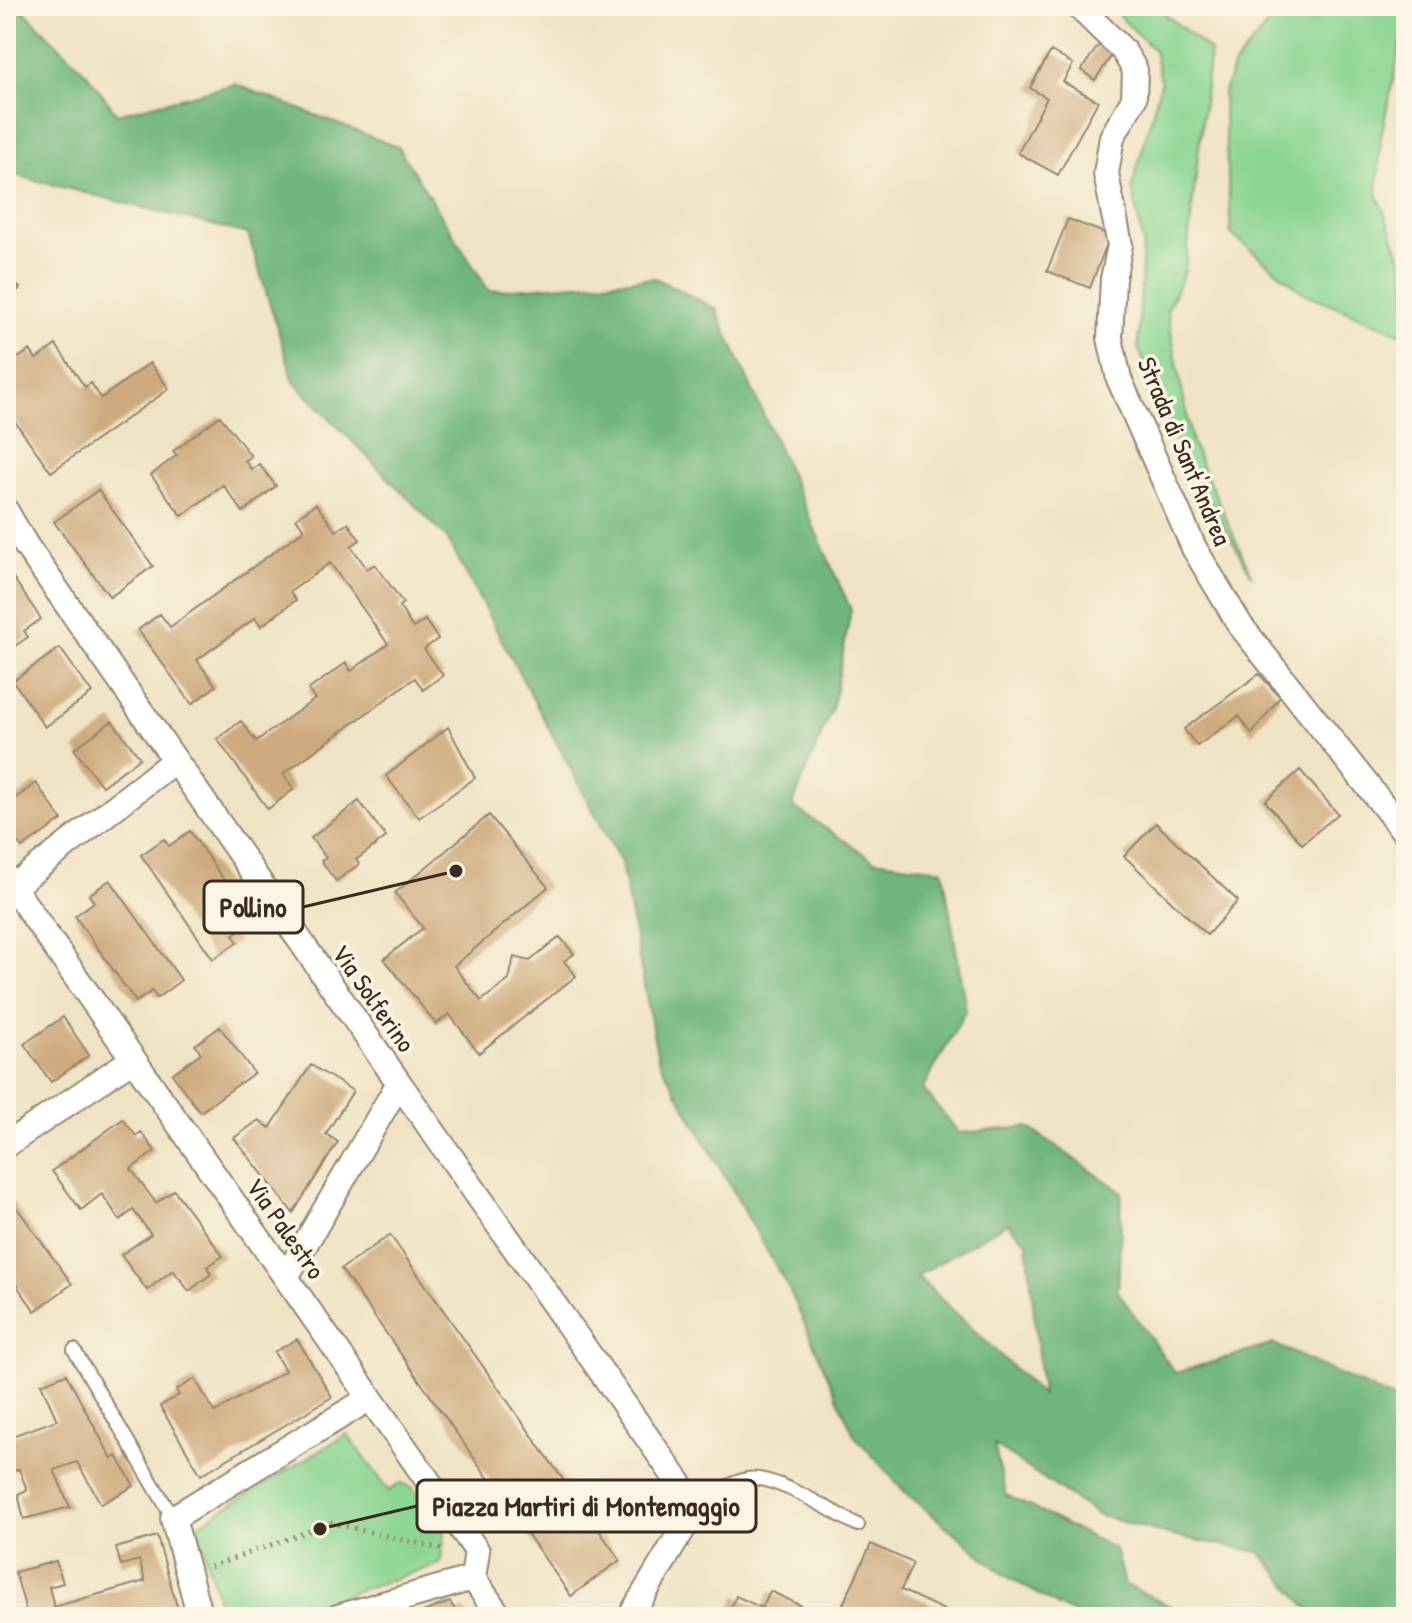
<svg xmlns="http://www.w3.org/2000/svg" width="1412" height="1623" font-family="'Patrick Hand',sans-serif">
	<rect width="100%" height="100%" fill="#fcf5e5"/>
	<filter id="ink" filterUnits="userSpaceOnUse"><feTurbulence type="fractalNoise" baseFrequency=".0125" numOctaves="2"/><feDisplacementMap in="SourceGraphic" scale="16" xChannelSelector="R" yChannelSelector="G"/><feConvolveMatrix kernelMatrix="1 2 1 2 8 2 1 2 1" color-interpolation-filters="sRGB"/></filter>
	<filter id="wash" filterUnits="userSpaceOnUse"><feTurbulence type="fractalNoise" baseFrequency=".006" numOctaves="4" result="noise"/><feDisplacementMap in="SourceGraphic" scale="32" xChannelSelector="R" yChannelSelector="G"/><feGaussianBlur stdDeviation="1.8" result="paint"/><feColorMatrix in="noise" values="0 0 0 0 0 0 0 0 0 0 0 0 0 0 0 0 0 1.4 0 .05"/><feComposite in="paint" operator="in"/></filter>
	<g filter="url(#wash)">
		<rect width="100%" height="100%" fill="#f0e3c4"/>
		<path fill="#8bd592" stroke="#638058" stroke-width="2" d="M1109,6H1155L1210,51L1185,271L1167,310L1192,443L1252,576L1174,439L1138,347L1143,242L1132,187L1161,82L1154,50Z
			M1283,6H1406V19L1381,136L1377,193L1406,270V336L1304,293L1231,234L1223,94L1234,65Z
			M347,1434L389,1491L401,1483L413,1488L445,1533L440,1564L276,1617H223L197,1525Z"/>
		<path fill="#70b67c" stroke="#56704d" stroke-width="2" fill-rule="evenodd" d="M6,6H19L87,74L117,114L235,84L398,147L489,291L655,278L716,309L851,610L833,706L792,806L874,860L943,870L966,1010L923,1089L959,1133L1028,1127L1122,1192L1118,1292L1175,1373L1274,1344L1406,1405V1617H1311L1313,1614L1260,1552L1173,1536L1098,1515L994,1445L1006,1495L1115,1549L1124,1584L1193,1617H1078L1006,1576L906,1493L854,1435L791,1293L658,1059L621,863L447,538L294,382L248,234L6,173ZM1007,1223L1027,1242L1042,1395L917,1276Z"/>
		<g id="blocks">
			<path fill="#ceab7e" d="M1099,45L1112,55L1095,80L1081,70Z
				M1051,51L1073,64L1063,82L1098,101L1058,175L1018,153L1047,98L1030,88Z
				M1068,219L1110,235L1090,288L1047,271Z
				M6,275L20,288L6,302Z
				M56,345L85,387L91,383L101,398L150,363L169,389L51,472L6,409V366L30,350L36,359Z
				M220,416L251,456L245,461L252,470L259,464L276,486L243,512L223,485L182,516L151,475L177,455L173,451Z
				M98,490L153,566L110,597L54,522Z
				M316,504L336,531L348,523L360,540L351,546L367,569L375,564L403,603L399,606L413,628L425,620L438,639L424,649L443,675L423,690L415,678L283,774L294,789L268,809L217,739L241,721L256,741L315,699L308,690L346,663L351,671L388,644L330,563L290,592L296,600L261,626L255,618L197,660L216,686L192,704L138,630L160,614L170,627L304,530L296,518Z
				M6,567L41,619L24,631L28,637L6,652Z
				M60,648L92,693L45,727L13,681Z
				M1259,674L1280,697L1252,734L1239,716L1197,746L1184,729Z
				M112,721L140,758L102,786L74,749Z
				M448,727L475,778L419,818L386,776Z
				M1300,770L1338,814L1302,844L1265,801Z
				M36,783L62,820L22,848L6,827V805Z
				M359,801L386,837L356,860L359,864L336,881L321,861L326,858L311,838Z
				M489,815L548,887L454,966L481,1001L509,980L514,957L530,961L560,937L574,954L564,961L576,976L479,1053L449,1014L436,1024L384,959L423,928L395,893Z
				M1156,823L1238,901L1207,935L1124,856Z
				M190,831L252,921L233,935L238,942L213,959L141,855L164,839L169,846Z
				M110,880L181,980L157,998L152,991L136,1002L75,916L94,902L89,895Z
				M63,1017L89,1055L51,1082L24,1044Z
				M220,1027L254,1073L200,1112L172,1074L201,1053L195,1045Z
				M311,1065L353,1091L326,1134L338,1142L293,1213L234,1138L259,1120L270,1128Z
				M123,1119L136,1136L141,1132L155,1151L131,1169L156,1203L174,1190L223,1256L207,1267L211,1274L189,1291L173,1270L147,1290L121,1255L151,1234L133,1210L120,1220L102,1194L81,1210L52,1171Z
				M12,1201L72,1284L35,1311L12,1279L6,1284V1205Z
				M390,1235L620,1560L571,1596L341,1269Z
				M297,1339L332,1397L201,1475L160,1406L179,1395L176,1390L195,1379L215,1412L285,1371L274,1352Z
				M66,1374L112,1459L117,1456L134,1486L101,1504L77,1462L54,1470L70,1507L24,1519L18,1494L27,1490L19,1469L6,1473V1424L9,1423L12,1436L57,1420L41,1384Z
				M157,1536L180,1617H135L134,1614L125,1617H28L15,1572L56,1561L63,1583L49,1587L54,1607L145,1581L139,1560L121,1565L116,1548Z
				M871,1544L913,1563L901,1590L959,1617H837Z
				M770,1591L825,1617H726L736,1596L762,1608Z
				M450,1602L457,1613L464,1609L469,1617H409Z"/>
		</g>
	</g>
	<g filter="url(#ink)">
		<use href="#blocks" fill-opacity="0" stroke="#968671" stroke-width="2"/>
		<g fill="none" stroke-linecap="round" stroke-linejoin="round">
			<defs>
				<path id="lane" d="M74,1350L173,1518
					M696,1507C712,1496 728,1483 747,1479C775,1474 832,1512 858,1525"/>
				<path id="street" d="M1078,6L1123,50L1135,70L1134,99L1112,137L1106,174L1120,245L1113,279L1110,338L1119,379L1194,548L1240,625L1406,834
					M6,511L25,544L399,1083L286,1277
					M6,877L477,1551L473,1578L500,1617
					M13,887L175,760
					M399,1083L696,1507L630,1617
					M6,1145L133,1059
					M200,1617L173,1518L370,1398
					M338,1617L473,1578"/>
			</defs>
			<use href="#lane" stroke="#968671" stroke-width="16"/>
			<use href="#street" stroke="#968671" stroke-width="28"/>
			<path stroke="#968671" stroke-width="5" stroke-dasharray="2 6" stroke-linecap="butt" d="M210,1567L331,1523L442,1549"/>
			<use href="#lane" stroke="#fff" stroke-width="12"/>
			<use href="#street" stroke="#fff" stroke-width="24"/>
		</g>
	</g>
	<g text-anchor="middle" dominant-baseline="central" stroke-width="7" stroke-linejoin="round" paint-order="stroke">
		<g font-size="26" fill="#3b2a1e" stroke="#fcf5e5">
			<text transform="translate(1185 451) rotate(67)">Strada di Sant'Andrea</text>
			<text transform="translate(374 998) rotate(55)">Via Solferino</text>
			<text transform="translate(286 1228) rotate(55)">Via Palestro</text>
		</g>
	</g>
	<path fill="none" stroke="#3b2a1e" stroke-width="3" d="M456 871L303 907M320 1529L417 1506"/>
	<g fill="#3b2a1e" stroke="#fcf5e5" stroke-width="3">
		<circle cx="456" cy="871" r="8"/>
		<circle cx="320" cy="1529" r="8"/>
	</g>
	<g fill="#fcf5e5" stroke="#3b2a1e" stroke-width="3">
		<rect x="204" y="881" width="99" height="52" rx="8"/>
		<rect x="417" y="1480" width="339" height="52" rx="8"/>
	</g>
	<g font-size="28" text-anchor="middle" font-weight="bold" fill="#3b2a1e">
		<text x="253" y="917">Pollino</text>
		<text x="586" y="1516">Piazza Martiri di Montemaggio</text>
	</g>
	<rect width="1412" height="1623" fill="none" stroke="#fcf5e5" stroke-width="32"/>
</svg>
